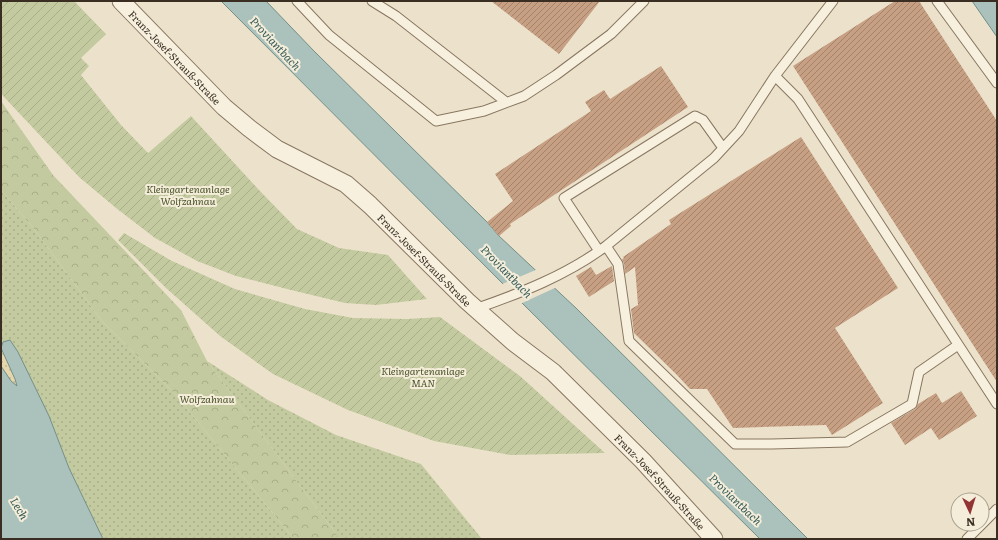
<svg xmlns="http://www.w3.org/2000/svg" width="998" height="540" font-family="Literata,serif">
	<defs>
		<pattern id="grass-dots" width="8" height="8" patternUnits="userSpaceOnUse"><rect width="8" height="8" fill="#c4ca9f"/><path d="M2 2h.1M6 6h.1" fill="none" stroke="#a9ae89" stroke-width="1.8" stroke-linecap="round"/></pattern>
		<pattern id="forest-crowns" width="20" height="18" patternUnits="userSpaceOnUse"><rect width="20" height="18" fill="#c4ca9f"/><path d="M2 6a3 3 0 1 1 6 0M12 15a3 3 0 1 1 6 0" fill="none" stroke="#a9ae89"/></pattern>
		<pattern id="sand-dots" width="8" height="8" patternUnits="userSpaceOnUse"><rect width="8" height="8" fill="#e5d6ab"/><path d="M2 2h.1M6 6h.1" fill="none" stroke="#c5b893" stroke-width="1.8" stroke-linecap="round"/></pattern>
		<pattern id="garden-furrows" width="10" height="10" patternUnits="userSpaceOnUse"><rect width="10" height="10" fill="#c4ca9f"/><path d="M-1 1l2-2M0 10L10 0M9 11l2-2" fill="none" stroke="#a9ae89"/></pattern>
		<pattern id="building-hatch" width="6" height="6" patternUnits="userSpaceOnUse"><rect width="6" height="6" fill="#c7a084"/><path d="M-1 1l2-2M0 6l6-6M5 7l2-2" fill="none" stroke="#a3836c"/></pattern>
	</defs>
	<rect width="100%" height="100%" fill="#ece2cb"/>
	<path fill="url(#grass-dots)" d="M1,190L34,229L102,321L175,394L294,539H103L69,468L49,416L18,352L10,340L3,342L1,348Z
		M207,361L268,400L336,435L421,464L482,539H340Z"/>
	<path fill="url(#forest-crowns)" d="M1,101L53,175L181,310L207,361L340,539H294L175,394L102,321L34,229L1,190Z"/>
	<path fill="url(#sand-dots)" d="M1,348L15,379L17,387L11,381L1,366Z"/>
	<path fill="url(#garden-furrows)" d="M1,1H74L106,34L81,58L89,66L81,75L121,125L148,153L191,116L259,190L297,229L339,248L388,255L427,299L376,305L345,303L291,290L236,276L197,261L155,238L116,208L79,177L4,97L1,93Z
		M124,233L172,261L235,289L305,309L353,318L407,319L440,317L520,376L605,453L510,455L434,441L348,410L273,374L220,336L166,288L118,240Z"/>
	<path fill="#abc1bb" stroke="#728f88" d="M221,1H266L314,51L487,222L499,236L577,309L808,539H760L520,301Z
		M972,1H997V37Z
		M10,340L18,352L49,416L69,468L103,539H1V366L11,381L17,386L15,379L1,348L3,342Z"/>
	<path fill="#ece2cb" d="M538,269L557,287L520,304L500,285Z"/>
	<path fill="url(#building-hatch)" d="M491,1H600L559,54Z
		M895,1H919L997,121V382L793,66Z
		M661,66L688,107L510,224L511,226L499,236L487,222L513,201L495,174L591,111L585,102L604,90L610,99Z
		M801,137L898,288L835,328L883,403L832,435L826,425L733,428L707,389H690L677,375L634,333L631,309L638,305L635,267L625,274L624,263L622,260L624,258L623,257L671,224L669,220Z
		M612,266L614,281L589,297L576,276L591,267L596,275Z
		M961,391L977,416L939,440L931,428L905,445L891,423L915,409L918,404L936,393L942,403Z"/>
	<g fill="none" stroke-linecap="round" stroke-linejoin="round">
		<defs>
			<path id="lane" d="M297,1L329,35L436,121L484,111L524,96L556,75L611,34L644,1
				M372,1L396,16L506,102
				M937,1L997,83
				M775,76L798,99L997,404
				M606,246L618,264L629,341L735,444H772L847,442L912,404L919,372L958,345
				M599,251L564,198L695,116L703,120L723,148
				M475,309C521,293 567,275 606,246L714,158L739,131L775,76L833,1
				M982,524L997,509
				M967,539L982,524"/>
			<g id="street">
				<path id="s1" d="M121,1L224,107L249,128L277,149L346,184L370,205L467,301L512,341L553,372L643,461L714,539"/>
			</g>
		</defs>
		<use href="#lane" stroke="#887660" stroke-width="11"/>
		<use href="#street" stroke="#887660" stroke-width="19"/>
		<use href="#lane" stroke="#f7f0de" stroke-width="9"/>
		<use href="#street" stroke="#f7f0de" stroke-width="17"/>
	</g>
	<g text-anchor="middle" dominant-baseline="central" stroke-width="4" stroke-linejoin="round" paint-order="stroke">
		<g font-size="10" fill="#3a2e22" stroke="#f4edda">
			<text stroke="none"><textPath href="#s1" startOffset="78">Franz-Josef-Strauß-Straße</textPath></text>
			<text stroke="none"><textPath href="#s1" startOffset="402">Franz-Josef-Strauß-Straße</textPath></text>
			<text stroke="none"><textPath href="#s1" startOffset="726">Franz-Josef-Strauß-Straße</textPath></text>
		</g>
		<g font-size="10" font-style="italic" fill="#4a542a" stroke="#f4edda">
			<text x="188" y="188">Kleingartenanlage<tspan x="188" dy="12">Wolfzahnau</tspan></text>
			<text x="423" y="370">Kleingartenanlage<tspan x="423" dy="12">MAN</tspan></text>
			<text x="207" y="398">Wolfzahnau</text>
		</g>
		<g font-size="11" font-style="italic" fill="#335856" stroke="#f4edda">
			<text transform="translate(276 43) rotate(47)">Proviantbach</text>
			<text transform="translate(507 271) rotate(46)">Proviantbach</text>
			<text transform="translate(736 499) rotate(44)">Proviantbach</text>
			<text transform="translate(20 508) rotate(59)">Lech</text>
		</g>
	</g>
	<rect width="998" height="540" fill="none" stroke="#3a2e22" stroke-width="4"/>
	<g transform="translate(970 512) rotate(176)"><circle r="19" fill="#f4edda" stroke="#aaa190"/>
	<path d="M0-3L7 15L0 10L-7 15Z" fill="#933434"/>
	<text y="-6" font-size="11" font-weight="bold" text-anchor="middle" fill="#3a2e22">N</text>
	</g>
</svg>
